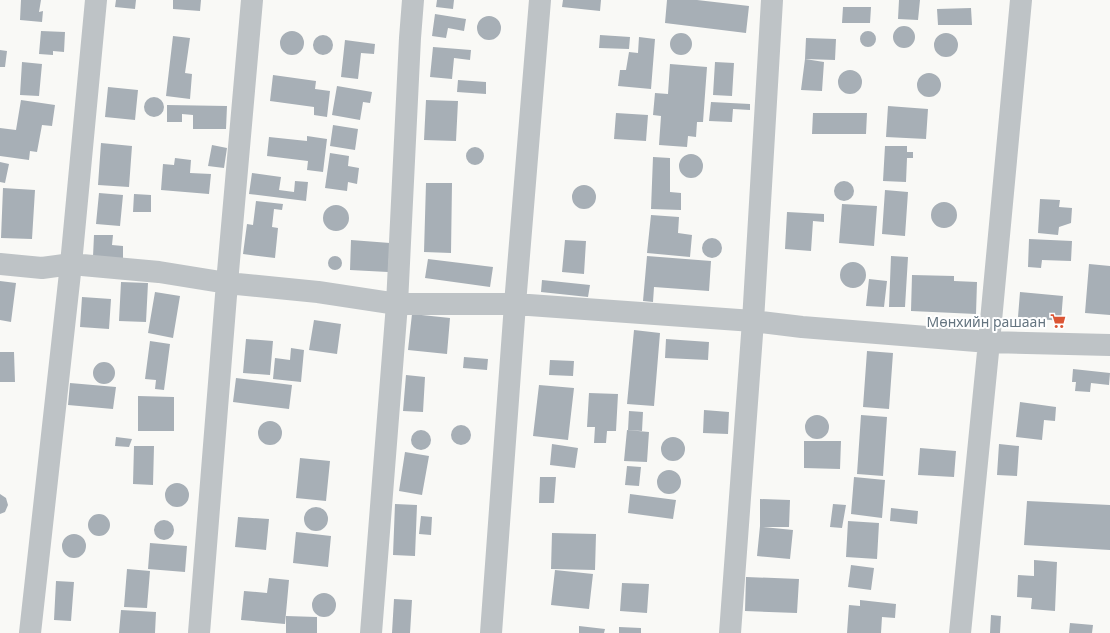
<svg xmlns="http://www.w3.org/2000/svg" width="1110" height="633" font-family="'Noto Sans',sans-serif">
	<rect width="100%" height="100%" fill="#f9f9f6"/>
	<path fill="#a7afb6" d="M21,0H41L39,12L43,11L42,22L20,20Z
		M116,0H136L135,9L115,7Z
		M173,0H201L200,11L173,9Z
		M437,0H454L453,9L436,7Z
		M563,0H601L600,11L562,7Z
		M667,0H697L749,6L746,33L665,23Z
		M899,0H920L918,20L898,19Z
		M843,7H871L870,23H842Z
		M971,8L972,25H938L937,9Z
		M435,14L466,19L464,31L448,28L446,38L432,36Z
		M477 28a12 12 0 1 1 24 0a12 12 0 1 1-24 0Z
		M893 37a11 11 0 1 1 22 0a11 11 0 1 1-22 0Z
		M41,31L65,32L64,52L53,51V55L39,54Z
		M860 39a8 8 0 1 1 16 0a8 8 0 1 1-16 0Z
		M280 43a12 12 0 1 1 24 0a12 12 0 1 1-24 0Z
		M670 44a11 11 0 1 1 22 0a11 11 0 1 1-22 0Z
		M934 45a12 12 0 1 1 24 0a12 12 0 1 1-24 0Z
		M600,35L630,37L629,49L599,48Z
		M313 45a10 10 0 1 1 20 0a10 10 0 1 1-20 0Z
		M173,36L190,38L185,73L192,74L190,99L166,96Z
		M639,37L655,39L651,89L618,86L620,70H626L629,52L638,53Z
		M806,38L836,39L835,60L805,59Z
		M345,40L375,44L374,54L361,53L358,79L341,77Z
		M433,47L471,50L470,60L454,58L452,79L430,77Z
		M0,50L7,51L5,67H0Z
		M805,59L824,62L822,91L801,90Z
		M22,62L42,64L39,96L20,95Z
		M715,62L734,63L732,96L713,95Z
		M670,64L707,67L703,122H697L696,137L688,136L687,147L659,145L661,116L653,115L655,93L668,94Z
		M838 82a12 12 0 1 1 24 0a12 12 0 1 1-24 0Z
		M917 85a12 12 0 1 1 24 0a12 12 0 1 1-24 0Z
		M273,75L316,81L315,89L330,91L327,117L314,115V107L270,101Z
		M458,80L486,82V94L457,92Z
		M337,86L372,92L370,103L363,102L360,120L332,115Z
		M108,87L138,90L135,120L105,117Z
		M144 107a10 10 0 1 1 20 0a10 10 0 1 1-20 0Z
		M21,100L55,105L52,126L42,125L37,152L30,151L29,160L0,156V128L16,130Z
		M426,100L458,101L456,141L424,140Z
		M711,102L750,104V110L733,109L732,122L709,121Z
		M167,105L227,106L226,129H193V115L182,114V122H167Z
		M888,106L928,109L926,139L886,137Z
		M616,113L648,115L646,141L614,139Z
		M813,113H867L866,134H812Z
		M333,125L358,129L355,150L330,146Z
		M307,136L327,139L323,172L307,170L308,161L267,156L269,137L307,141Z
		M101,143L132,146L129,187L98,185Z
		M212,145L227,148L224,168L208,166Z
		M885,146H907V152H913V158H907L906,182L883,181Z
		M466 156a9 9 0 1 1 18 0a9 9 0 1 1-18 0Z
		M330,153L349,156L348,166L359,168L357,184L348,182L347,191L325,188Z
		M679 166a12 12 0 1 1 24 0a12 12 0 1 1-24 0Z
		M653,157L670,158V192L681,193V210L651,209Z
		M175,158L191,160L190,173L211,174L209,194L161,190L163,164L174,165Z
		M0,162L9,164L5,183L0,182Z
		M252,173L281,177L279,190L294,192L295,181L308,182L306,201L249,194Z
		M834 191a10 10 0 1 1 20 0a10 10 0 1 1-20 0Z
		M426,183H452L451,253L424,252Z
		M572 197a12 12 0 1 1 24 0a12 12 0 1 1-24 0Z
		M3,188L35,190L32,239L1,238Z
		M885,190L908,192L905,236L882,234Z
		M99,193L123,195L120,226L96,224Z
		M134,194L151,195V212H133Z
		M1040,199L1060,200L1059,207L1072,208L1071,223L1059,227L1058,235L1038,233Z
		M256,201L283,204L282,210L274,209L272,227L278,228L275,258L243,254L247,224L253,225Z
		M931 215a13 13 0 1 1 26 0a13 13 0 1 1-26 0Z
		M842,204L877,206L874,246L839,243Z
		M323 218a13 13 0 1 1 26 0a13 13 0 1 1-26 0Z
		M787,212L824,214V222L813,221L811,251L785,249Z
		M651,215L679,217L678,233L692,235L690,257L647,253Z
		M94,235H113L112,245L123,246V259L93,257Z
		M702 248a10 10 0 1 1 20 0a10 10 0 1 1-20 0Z
		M1029,239L1072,241L1071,261L1042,260L1041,268L1028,267Z
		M351,240L390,243L388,272L350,270Z
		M565,240L586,241L584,274L562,272Z
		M647,256L711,261L709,291L654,287L653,302L643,301Z
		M891,256L908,257L905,307H889Z
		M328 263a7 7 0 1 1 14 0a7 7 0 1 1-14 0Z
		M428,259L493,267L490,287L425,278Z
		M840 275a13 13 0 1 1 26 0a13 13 0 1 1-26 0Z
		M1089,264L1110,266V315L1085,313Z
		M912,275L954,276V281L977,282L976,314L911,311Z
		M869,279L887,281L884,307L866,306Z
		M542,280L590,285L588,297L541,292Z
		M0,281L16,283L11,322L0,320Z
		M121,282L148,283L146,322L119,321Z
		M155,292L180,296L173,338L148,333Z
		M1020,292L1063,296L1061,321L1018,317Z
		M82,297L111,299L109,329L80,327Z
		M412,314L450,318L447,354L408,350Z
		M314,320L341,324L337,354L309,350Z
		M634,330L660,333L654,406L627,404Z
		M246,339L273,341L270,375L243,373Z
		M666,339L709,342L708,360L665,358Z
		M150,341L170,344L164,390L155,389L156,380L145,379Z
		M291,348L304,350L301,382L273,379L275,358L290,360Z
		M867,351L893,353L889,409L863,407Z
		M0,352H14L15,382H0Z
		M464,357L488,359L487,370L463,368Z
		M550,360L574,361L573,376L549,375Z
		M93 373a11 11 0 1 1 22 0a11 11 0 1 1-22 0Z
		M1073,369L1110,373L1109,385L1091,383L1090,392L1075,391L1076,382H1072Z
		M406,375L425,377L423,412L403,411Z
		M236,378L292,385L289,409L233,402Z
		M70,383L116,387L113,409L68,405Z
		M539,385L574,388L568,440L533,436Z
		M589,393L618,394L616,431H607L606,443H594L595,427H587Z
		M138,396L174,397V431H138Z
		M1020,402L1056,407L1055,421L1044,420L1042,440L1016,437Z
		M704,410L729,412L728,434L703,433Z
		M629,411L643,412L642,431L628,430Z
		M861,415L887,417L883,476L857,474Z
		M805 427a12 12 0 1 1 24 0a12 12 0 1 1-24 0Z
		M258 433a12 12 0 1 1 24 0a12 12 0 1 1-24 0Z
		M451 435a10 10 0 1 1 20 0a10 10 0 1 1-20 0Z
		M627,430L649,432L647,462L624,461Z
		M411 440a10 10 0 1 1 20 0a10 10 0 1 1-20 0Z
		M661 449a12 12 0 1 1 24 0a12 12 0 1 1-24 0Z
		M116,437L132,439L129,447L115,446Z
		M804,441H841L840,469L804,468Z
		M552,444L578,448L575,468L550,465Z
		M999,444L1019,446L1017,476L997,475Z
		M134,446H154L153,485L133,484Z
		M920,448L956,451L954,477L918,475Z
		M405,452L429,456L422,495L399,491Z
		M300,458L330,461L326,501L296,498Z
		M627,466L641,467L639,486L625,485Z
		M657 482a12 12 0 1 1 24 0a12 12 0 1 1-24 0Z
		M540,477H556L554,503H539Z
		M854,477L885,480L882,518L851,514Z
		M165 495a12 12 0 1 1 24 0a12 12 0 1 1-24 0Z
		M0,494L6,498L8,505L5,512L0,514Z
		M630,494L676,500L673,519L628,513Z
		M760,499L790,500L789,527H763L793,530L790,559L757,556L760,526Z
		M1027,501L1110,505V550L1024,545Z
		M395,504L417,505L415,556L393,555Z
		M833,504L846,505L842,528L830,527Z
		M304 519a12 12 0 1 1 24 0a12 12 0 1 1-24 0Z
		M891,508L918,511L917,524L890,521Z
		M88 525a11 11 0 1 1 22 0a11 11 0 1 1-22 0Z
		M421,516L432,517L431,535L419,534Z
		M238,517L269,519L266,550L235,547Z
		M154 530a10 10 0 1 1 20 0a10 10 0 1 1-20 0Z
		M848,521L879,523L877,559L846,557Z
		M296,532L331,536L328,567L293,563Z
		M552,533L596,534L595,570L551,569Z
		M62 546a12 12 0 1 1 24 0a12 12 0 1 1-24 0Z
		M150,543L187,546L185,572L148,569Z
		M1034,560L1057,562L1055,611L1031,609L1032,598L1017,597L1018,575L1034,576Z
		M851,565L874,568L871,590L848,587Z
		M127,569L150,571L147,608L124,607Z
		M555,570L593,574L589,609L551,605Z
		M746,577L799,579L797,613L745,611Z
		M269,578L289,580L285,624L241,620L244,591L267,593Z
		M56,581L74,582L71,621L54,620Z
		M622,583L649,584L647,613L620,611Z
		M312 605a12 12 0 1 1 24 0a12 12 0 1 1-24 0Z
		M394,599L412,600L410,633H392Z
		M860,600L896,604L895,618L882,617L881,633H847L849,605L860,606Z
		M121,610L156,612L155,633H119Z
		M991,615L1001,616L1000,633H990Z
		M286,616L317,617V633H286Z
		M1070,623L1093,625L1092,633H1069Z
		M579,626L605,629L604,633H579Z
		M619,627L641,628V633H619Z"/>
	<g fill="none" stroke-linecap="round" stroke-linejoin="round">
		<path stroke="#bec3c6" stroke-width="22" d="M0,264L42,268L71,264L159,272L227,283L318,292L397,304H515L753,321L802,327L989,342L1110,345
			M30,633L71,264L96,0
			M199,633L227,283L252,0
			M371,633L397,304L410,38L413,0
			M491,633L515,304L540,0
			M730,633L753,321L772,0
			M960,633L989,342L1021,0"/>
	</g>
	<defs>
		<symbol id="supermarket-bare" viewBox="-9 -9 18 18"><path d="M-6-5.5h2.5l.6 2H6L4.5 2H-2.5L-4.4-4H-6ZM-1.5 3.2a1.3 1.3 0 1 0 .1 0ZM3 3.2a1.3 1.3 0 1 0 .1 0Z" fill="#db5534" stroke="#fff" stroke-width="2.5" paint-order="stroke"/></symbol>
	</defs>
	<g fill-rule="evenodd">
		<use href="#supermarket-bare" x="1047" y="310" width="22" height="22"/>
	</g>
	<g text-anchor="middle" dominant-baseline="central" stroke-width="4" stroke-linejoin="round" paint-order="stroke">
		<g font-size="14" fill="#657580" stroke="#fff" text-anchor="end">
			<text x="1046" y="321">Мөнхийн рашаан</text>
		</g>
	</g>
</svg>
